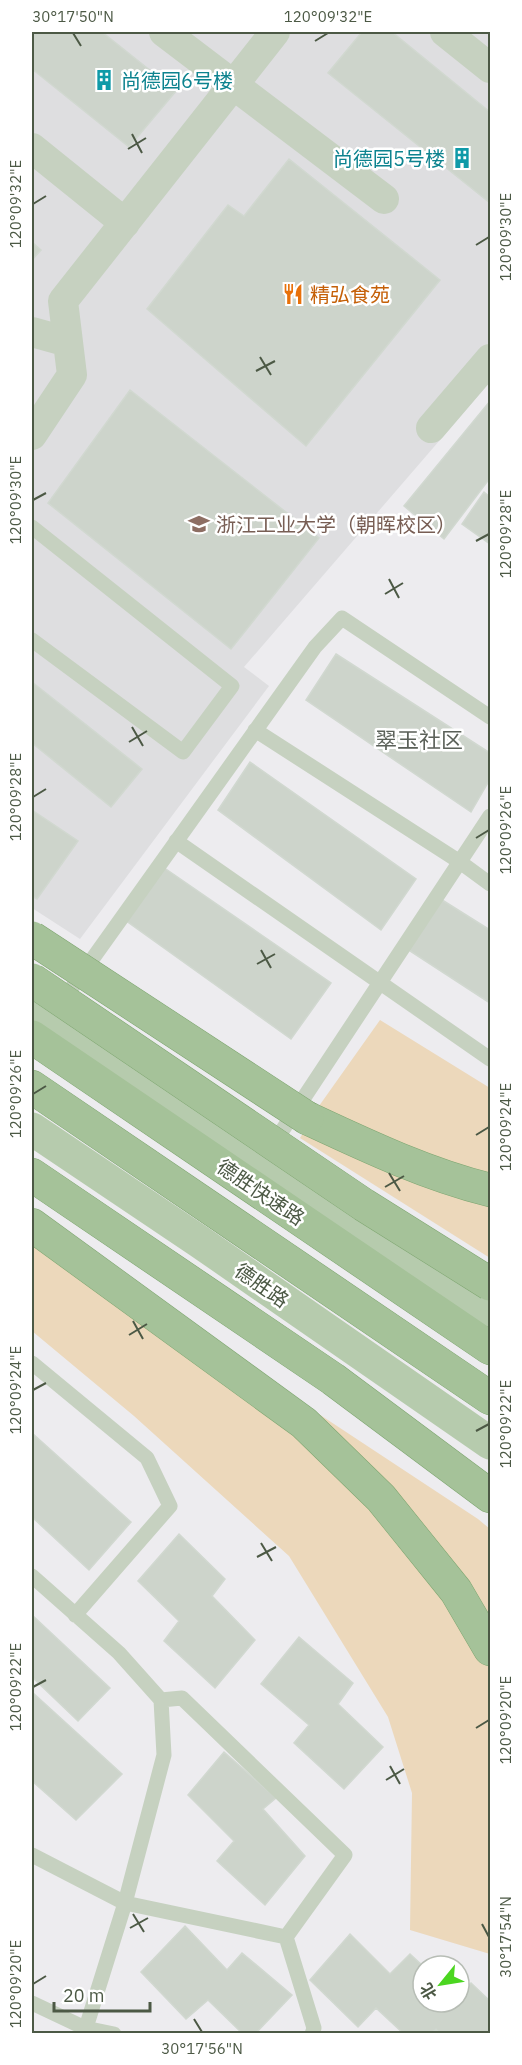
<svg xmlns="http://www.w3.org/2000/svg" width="522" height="2065" font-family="'IBM Plex Sans','Noto Sans SC',sans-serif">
	<rect width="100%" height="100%" fill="#edecef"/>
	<path fill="#dedee0" d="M32,32H490V382L244,667L269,686L80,939L32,908Z"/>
	<path fill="#ecd8bb" d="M380,1020L490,1088V1258L300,1138L319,1106Z
		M32,1225L478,1519L490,1529V1954L410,1930L412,1793L388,1717L289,1556L134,1416L32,1331Z"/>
	<path fill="#cdd4cb" stroke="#d1d8d0" stroke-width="1.5" d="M32,32H102L176,91L129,147L32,69Z
		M362,32H392L490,112V203L328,73Z
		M289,159L440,280L306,446L147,309L228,205L244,216Z
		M32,242L41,250L32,260Z
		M130,390L319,538L231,649L48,503Z
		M490,401V478L444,539L404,506Z
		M484,492L490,497V544L462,524Z
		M336,654L490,753V779L471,812L306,700Z
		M32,682L142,769L111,807L32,743Z
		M250,762L416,879L381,930L218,810Z
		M32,810L78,841L37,899L32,896Z
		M163,867L331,983L291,1039L125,920Z
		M439,898L490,930V1003L407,949Z
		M32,1433L131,1522L89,1570L32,1517Z
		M179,1534L225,1579L212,1596L255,1640L215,1688L164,1641L179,1621L138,1581Z
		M32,1615L110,1688L78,1721L32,1677Z
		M299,1637L353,1683L338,1704L383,1747L344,1789L294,1743L309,1725L261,1684Z
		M32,1692L122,1774L76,1820L32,1781Z
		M224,1752L276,1798L263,1809L305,1856L265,1905L217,1861L234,1841L188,1795Z
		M185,1926L227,1970L242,1953L292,1995L255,2034H243L208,2000L186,2019L141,1972Z
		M350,1934L390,1974L410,1954L423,1966V2002H459V1994L471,1983L490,2001V2034H440L436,2029L431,2034H404L376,2008L358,2027L310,1980Z"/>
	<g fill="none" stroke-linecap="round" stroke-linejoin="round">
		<defs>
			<path id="trunk" d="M32,1037L490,1348
				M32,1087L490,1398
				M307,1118C367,1146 426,1174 490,1190
				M32,1175L333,1379L490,1496
				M32,1225L304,1423L381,1498L456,1591L490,1649"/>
		</defs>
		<use href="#trunk" stroke="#7fa671" stroke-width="34"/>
		<path stroke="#c6d1c0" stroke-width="15" d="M32,527L232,686L183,752L32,640
			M255,730L460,862L490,884
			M176,841L490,1059
			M61,1003L315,647L342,618L490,717
			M272,1146L490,816
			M32,1363L147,1458L170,1506L75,1615
			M32,1576L119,1653L161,1700L164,1755L125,1903L84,2034
			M161,1700L182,1698L345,1855L286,1937
			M32,1855L125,1903L286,1937L314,2028L312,2034
			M32,2003L85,2028L114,2034"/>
		<path stroke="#c6d1c0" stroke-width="30" d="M164,32L384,199
			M445,32L490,68
			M32,148L125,223
			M32,332L68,342
			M431,428L490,359
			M32,435L72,375L63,301L275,32"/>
		<path stroke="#b6cbad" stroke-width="33" d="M32,1001L435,1275L490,1310
			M32,1129L200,1242L490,1443"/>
		<use href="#trunk" stroke="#a5c299" stroke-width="33"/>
		<defs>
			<path id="trunk-bridge" d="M32,938L307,1118
				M32,980L364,1205L490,1284"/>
		</defs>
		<use href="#trunk-bridge" stroke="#7fa671" stroke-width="34" stroke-linecap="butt"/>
		<use href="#trunk-bridge" stroke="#a5c299" stroke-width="33"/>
	</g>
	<path fill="none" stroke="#4c5945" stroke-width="2" d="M73,33L81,46M315,41L328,33M132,134L142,153M128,149L146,138M33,204L46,196M476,245L489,237M260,357L271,375M256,371L275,361M33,500L46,493M476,541L489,534M389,579L399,598M385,594L403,583M132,727L143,746M129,742L147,731M33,797L46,789M476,838L489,830M261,950L271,968M257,964L275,954M33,1094L46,1086M476,1135L489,1127M389,1173L400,1191M385,1187L404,1176M133,1321L143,1339M129,1335L147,1324M33,1390L46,1383M476,1431L489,1424M261,1543L272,1561M257,1557L276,1547M33,1687L46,1680M476,1728L489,1720M390,1766L400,1784M386,1780L404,1769M133,1914L144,1932M482,1924L489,1937M130,1928L148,1918M33,1984L46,1976M194,2019L202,2032"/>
	<defs>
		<symbol id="building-bare" viewBox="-9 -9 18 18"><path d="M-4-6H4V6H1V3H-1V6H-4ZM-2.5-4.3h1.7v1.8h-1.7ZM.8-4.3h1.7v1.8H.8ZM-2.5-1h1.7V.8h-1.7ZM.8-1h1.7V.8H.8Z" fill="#0f9aa8" stroke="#fff" stroke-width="2.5" paint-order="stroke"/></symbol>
		<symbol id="restaurant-bare" viewBox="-9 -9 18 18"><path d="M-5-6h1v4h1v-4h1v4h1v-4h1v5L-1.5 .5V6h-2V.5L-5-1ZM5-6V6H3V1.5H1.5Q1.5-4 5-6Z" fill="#e8710a" stroke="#fff" stroke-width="2.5" paint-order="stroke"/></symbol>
		<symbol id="university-bare" viewBox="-9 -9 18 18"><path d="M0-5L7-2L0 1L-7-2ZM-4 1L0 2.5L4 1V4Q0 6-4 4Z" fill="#8d6e63" stroke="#fff" stroke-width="2.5" paint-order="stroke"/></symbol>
	</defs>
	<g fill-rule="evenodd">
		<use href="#building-bare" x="89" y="65" width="30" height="30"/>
		<use href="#building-bare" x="447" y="143" width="30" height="30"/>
		<use href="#restaurant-bare" x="278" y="279" width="30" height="30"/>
		<use href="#university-bare" x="184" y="509" width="30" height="30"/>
	</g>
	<g text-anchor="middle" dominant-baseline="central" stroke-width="5" stroke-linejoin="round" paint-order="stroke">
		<g font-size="20" fill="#0d838f" stroke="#fff" text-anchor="start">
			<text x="121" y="80">尚德园6号楼</text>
			<text x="445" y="158" text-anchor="end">尚德园5号楼</text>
		</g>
		<g font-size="20" fill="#c56008" stroke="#fff" text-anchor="start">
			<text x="310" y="294">精弘食苑</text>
		</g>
		<g font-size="20" fill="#785e54" stroke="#fff" text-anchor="start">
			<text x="216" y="524">浙江工业大学（朝晖校区）</text>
		</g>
		<g font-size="20" fill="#4c5945" stroke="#fff">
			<text transform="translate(261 1192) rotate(34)">德胜快速路</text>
			<text transform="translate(262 1285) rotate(35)">德胜路</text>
		</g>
		<g font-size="22" fill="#5b6159" stroke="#fff">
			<text x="419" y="739">翠玉社区</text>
		</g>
	</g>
	<rect width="522" height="2065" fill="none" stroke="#ffffff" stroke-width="66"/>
	<g transform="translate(441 1984) rotate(240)"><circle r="28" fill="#ffffff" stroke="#b7bdb5" stroke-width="1.5"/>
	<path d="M0-4.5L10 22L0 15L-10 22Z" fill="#4bd620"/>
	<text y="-9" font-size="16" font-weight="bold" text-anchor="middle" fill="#4c5945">北</text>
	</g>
	<path d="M54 2002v9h96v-9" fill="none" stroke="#4c5945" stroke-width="3"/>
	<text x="63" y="2002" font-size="18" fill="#4c5945" stroke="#ffffff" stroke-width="4.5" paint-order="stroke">20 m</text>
	<rect x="33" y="33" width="456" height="1999" fill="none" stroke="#4c5945" stroke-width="2"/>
	<g font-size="15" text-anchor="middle" fill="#4c5945">
		<text x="73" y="22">30°17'50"N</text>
		<text x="328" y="22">120°09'32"E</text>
		<text transform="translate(16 204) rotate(-90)" y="5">120°09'32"E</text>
		<text transform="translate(506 237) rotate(-90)" y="5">120°09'30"E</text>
		<text transform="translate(16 500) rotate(-90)" y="5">120°09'30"E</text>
		<text transform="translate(506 534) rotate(-90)" y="5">120°09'28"E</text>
		<text transform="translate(16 797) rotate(-90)" y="5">120°09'28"E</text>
		<text transform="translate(506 830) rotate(-90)" y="5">120°09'26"E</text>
		<text transform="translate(16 1094) rotate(-90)" y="5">120°09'26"E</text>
		<text transform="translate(506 1127) rotate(-90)" y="5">120°09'24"E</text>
		<text transform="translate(16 1390) rotate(-90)" y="5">120°09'24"E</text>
		<text transform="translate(506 1424) rotate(-90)" y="5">120°09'22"E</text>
		<text transform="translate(16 1687) rotate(-90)" y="5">120°09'22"E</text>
		<text transform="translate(506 1720) rotate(-90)" y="5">120°09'20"E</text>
		<text transform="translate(506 1937) rotate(-90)" y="5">30°17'54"N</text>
		<text transform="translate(16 1984) rotate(-90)" y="5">120°09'20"E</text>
		<text x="202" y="2054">30°17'56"N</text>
	</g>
</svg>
